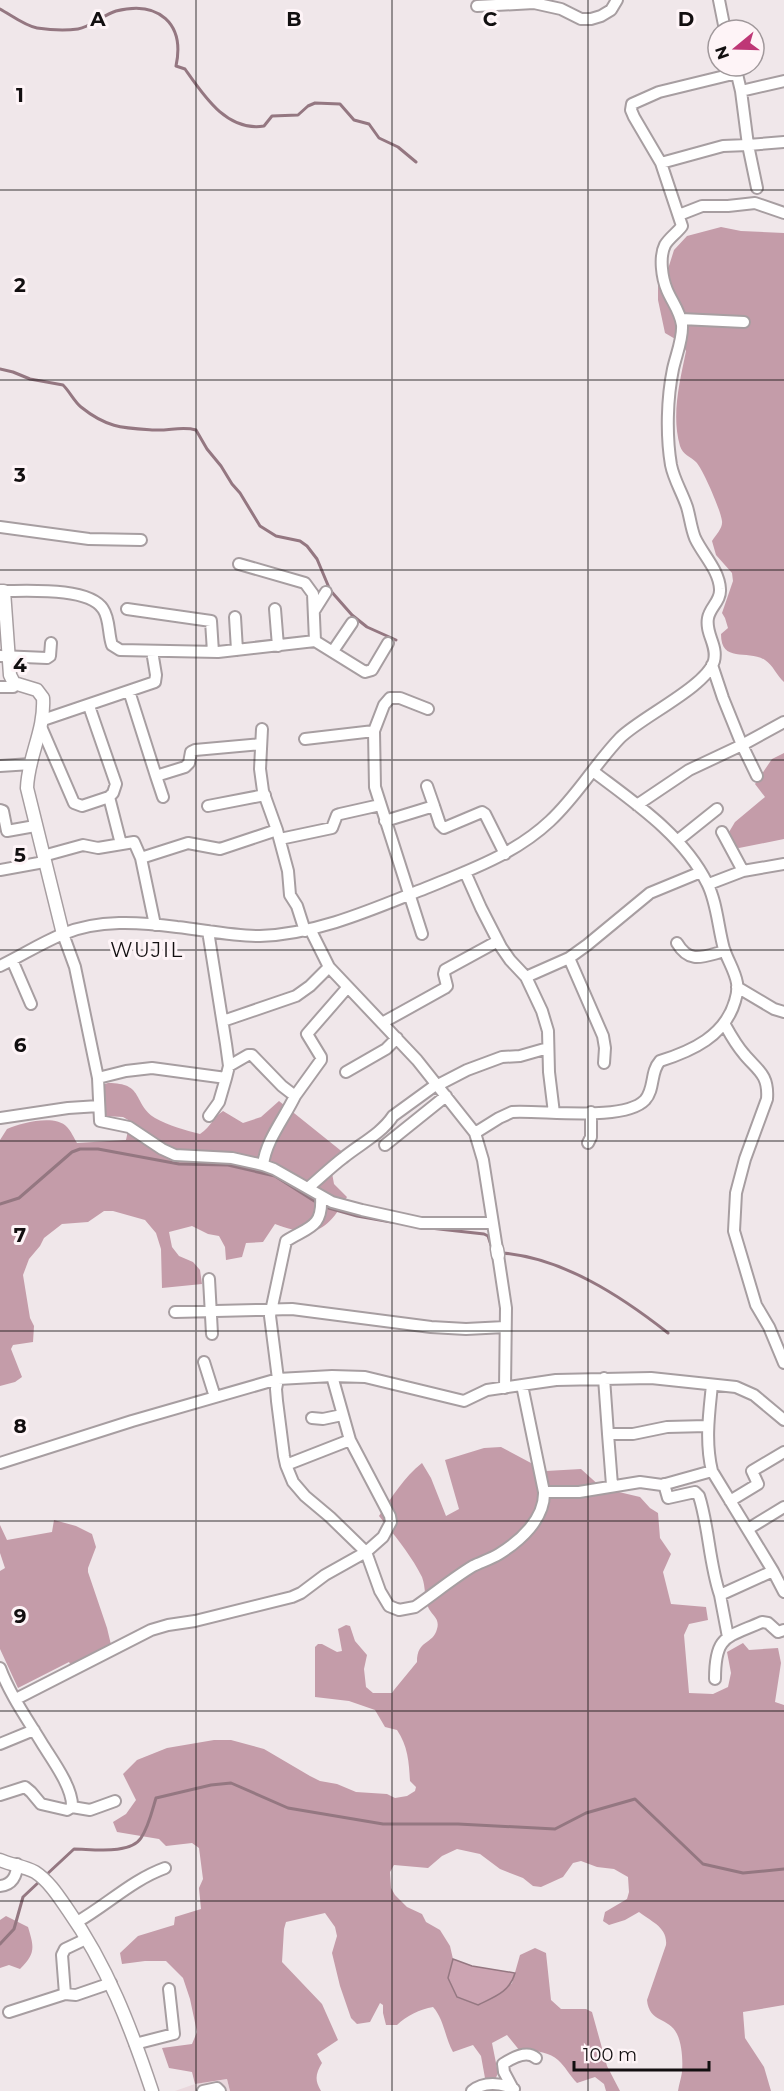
<svg xmlns="http://www.w3.org/2000/svg" width="784" height="2091" font-family="Montserrat,sans-serif">
	<rect width="100%" height="100%" fill="#f0e7ea"/>
	<path fill="#e9d7dc" d="M227,2079L230,2091H175L195,2084Z"/>
	<path fill="#c49ca9" d="M721,227L741,231L784,233V682C777,676 773,665 765,660C748,649 721,664 721,634L728,628L725,618L722,613L733,581L732,573L716,555L712,541C716,535 723,528 722,521C721,511 703,469 696,462C690,456 683,455 680,446C671,415 680,381 686,351L682,343L665,333L658,300V284L668,269L674,250L687,236Z
		M784,753V839L739,848L735,847L729,832L735,822L765,797L755,784L772,759Z
		M108,1083C145,1083 132,1103 155,1118C169,1126 185,1130 200,1134C212,1126 212,1118 223,1111L243,1123L261,1117L279,1101L350,1158L332,1173L334,1184L347,1197C326,1232 315,1239 275,1224L263,1242L246,1243L242,1257L226,1260L225,1247L219,1236L208,1234L192,1226L169,1232L172,1247L179,1256L193,1262L200,1270L202,1284L162,1288L161,1249L156,1233L145,1220L113,1211H104L88,1222L62,1224L44,1238L40,1246L29,1259L23,1275L30,1318L34,1326L33,1342L13,1345L11,1349L22,1377L15,1382L0,1386V1140L7,1129C21,1123 55,1114 67,1127C71,1131 74,1138 77,1143L126,1140L130,1121L123,1117L104,1116L102,1093L105,1084Z
		M501,1447L546,1471L581,1469L602,1488L640,1497L650,1508L658,1513L660,1538L671,1554L663,1572L671,1604L706,1607L708,1620L689,1624L684,1635L689,1693L713,1694L728,1687L731,1673L727,1652L743,1643L749,1650L778,1648L781,1663L775,1702L784,1705V2005L743,2012L745,2038L764,2067L771,2091H678C679,2084 681,2079 682,2072C683,2061 682,2044 677,2034C669,2017 649,2023 647,2000L666,1945C668,1927 650,1921 639,1912L625,1920L609,1925L603,1921L605,1912L627,1899L629,1892L628,1877L614,1869L597,1867L581,1861L573,1863L563,1877L541,1887L533,1886L523,1878L500,1869L480,1854L457,1849L442,1856L428,1868L394,1865L390,1872L391,1888L395,1895L407,1907L422,1914L426,1922L440,1930L450,1946L453,1959L448,1978L457,1997L478,2005L501,1993L512,1983L520,1955L535,1948L546,1953L551,2000L561,2009H586L592,2012L607,2066L620,2091H606L604,2084L595,2077L577,2083C570,2076 565,2066 558,2060C548,2051 532,2050 520,2051L507,2035L492,2043L498,2073L495,2080L485,2078L481,2056L473,2045L453,2052C445,2038 444,2019 433,2007C420,2009 406,2016 397,2025H386L383,2013V2005L380,2003L370,2022L357,2024L351,2018L340,1986L332,1953L337,1936L335,1927L325,1913L286,1922L284,1929L282,1962L322,2004L338,2040L317,2054L322,2063C316,2073 314,2080 321,2091H230L227,2079L195,2084L192,2072L169,2068L162,2048L192,2044L197,2032L190,1999L183,1978L166,1961H145L122,1964L120,1953L138,1936L174,1925L175,1917L201,1909L199,1888L203,1879L199,1848L192,1843L166,1846L159,1839L117,1832L113,1822L126,1814L136,1800L123,1774L137,1760L167,1748L214,1740H231L264,1749L310,1776L320,1781L337,1784L356,1792L387,1794L395,1798L407,1796L415,1791L416,1787L410,1781C409,1763 408,1746 397,1730L385,1727L375,1710L349,1701L315,1697V1647L318,1644H322L337,1652L342,1651L338,1629L346,1625L350,1626L355,1641L367,1655L364,1669L366,1687L373,1693H392L394,1690L417,1662C417,1639 433,1645 437,1629C440,1619 433,1616 429,1609C424,1600 426,1587 422,1577C411,1555 395,1536 379,1516C392,1497 404,1477 422,1463L431,1478L446,1516L459,1509L445,1460L484,1448Z
		M54,1520L76,1526L92,1534L96,1547L88,1568V1572L107,1628L113,1653L101,1661L74,1671L69,1662L18,1688L0,1649V1571L5,1568L0,1553V1525L7,1540L52,1532Z
		M6,1916L28,1927C34,1947 36,1953 20,1969L9,1965L0,1968V1920Z"/>
	<path fill="#cca4b2" stroke="#947781" stroke-width="1.5" d="M453,1959L472,1966L515,1973C510,1992 494,1997 478,2005L457,1997L448,1978Z"/>
	<g fill="none" stroke-linecap="round" stroke-linejoin="round">
		<path stroke="#947781" stroke-width="3" d="M0,9C11,15 25,26 37,28C50,30 65,31 78,29C91,27 103,15 116,11C159,0 185,24 176,66L185,69C204,96 227,132 264,126L272,116L298,115L308,106L315,103L340,104L354,120L369,124L379,138L398,147L416,162
			M0,369L13,372L30,379L63,385C70,392 74,401 81,407C107,428 123,428 154,430C169,431 182,426 196,430L207,449L221,466L232,484L240,493L260,526L276,536L300,541L307,546L317,559L330,590L352,615L367,627L396,640
			M0,1204L19,1198L72,1152L80,1149H98L179,1164L228,1165L275,1176L319,1204
			M325,1207L357,1216L391,1222
			M430,1228L484,1234L488,1236L493,1251
			M502,1253C563,1258 621,1296 668,1333
			M45,1876L74,1849C92,1849 130,1855 141,1838C149,1826 152,1811 156,1798L211,1785L231,1783L288,1808L383,1824H458L555,1829L586,1813L635,1799L703,1864L743,1873L784,1869
			M0,1944L14,1929L23,1897L40,1881"/>
		<defs>
			<path id="minor" d="M719,0L725,30
				M477,6L534,3L561,9L581,19H591L601,16L611,10L617,0
				M741,91L784,81
				M661,163L634,117L631,110L632,104L659,92L737,73
				M757,188L748,145L784,142
				M679,215L702,206H728L755,203L784,213
				M681,319L744,322
				M0,527L89,539L141,540
				M4,591C28,591 89,587 103,609C110,619 108,634 112,645L120,650L218,652L315,641L313,594L305,583L239,564
				M127,609L211,621L213,652
				M275,609L278,646
				M314,611L326,592
				M235,617L237,650
				M315,641L365,672L372,670L388,643
				M333,651L352,623
				M0,656L47,658L50,656L51,643
				M0,687H13L14,683
				M129,691L156,776L185,767L189,763L191,752L195,750L261,744
				M89,706L116,784L113,793L109,797
				M43,720L155,682L156,675L152,651
				M42,729L74,803L82,806L109,797L121,844
				M262,729L260,769L263,791L277,830
				M305,739L374,731
				M0,766L31,764
				M156,776L163,797
				M757,776L742,745L784,722
				M427,786L434,806
				M637,805L689,770L742,745L723,698L712,665
				M208,806L265,795
				M0,810L3,811L7,831L35,826
				M385,821L434,806L440,824L444,828L482,812L485,814L505,854
				M722,832L743,871
				M280,839L332,828L337,815L340,814L380,805
				M677,841L717,809
				M43,856L83,845L98,848L134,842L141,858
				M0,870L44,862
				M465,872L481,908L501,947L510,960L526,977L542,1011L548,1031L549,1072L554,1113
				M709,884L743,871L784,864
				M155,925L141,858L188,843L220,849L277,830L288,871L290,895L297,906L305,931
				M310,929L329,967L417,1060L475,1133L483,1160L497,1249
				M63,934L75,967L98,1078L126,1071L152,1068L226,1078L229,1066L226,1044L208,931
				M422,934L375,787L374,731L384,705L390,698H400L428,709
				M677,943C690,965 704,956 725,951
				M569,958L587,945L650,893L701,872
				M12,960L31,1004
				M0,966C21,956 41,943 63,934C98,919 140,922 177,927C205,930 232,936 260,936C318,934 373,909 426,888C470,870 515,854 550,821C577,796 595,764 620,738C641,717 706,687 714,661C718,645 705,634 708,618C710,607 721,601 720,589C719,570 703,555 695,538C691,528 690,517 687,507C682,492 674,480 671,465C666,435 667,398 673,369C676,355 683,339 682,325C680,311 672,302 667,290C662,278 659,257 665,245C669,238 677,233 682,226L661,163L723,146L748,145L741,91L735,66
				M526,977L569,958L603,1036L605,1048L604,1063
				M737,987L774,1009L784,1012
				M223,1021L296,996L310,986L329,967
				M382,1023L445,988L447,986L444,974L445,970L498,941
				M725,1025C730,1034 736,1045 744,1054C757,1070 769,1074 767,1099L745,1159L736,1193L734,1231L756,1305L769,1327L784,1363
				M229,1066L248,1055H252L282,1086L295,1096L321,1060V1057L307,1034L347,988
				M346,1072L386,1049L397,1038
				M98,1078L100,1121L129,1127L162,1149L175,1155L232,1158L263,1165L274,1169L332,1202L362,1210L421,1223H493
				M438,1085L467,1070L502,1057L520,1056L548,1048
				M209,1116L219,1102L226,1078
				M0,1118L68,1108L99,1106
				M475,1133L499,1118L512,1112C543,1110 624,1122 645,1100C655,1089 650,1072 660,1061C692,1051 725,1036 735,1001C737,995 738,990 737,983C735,971 728,961 724,949C718,928 717,902 707,883C684,836 635,803 594,772
				M588,1143L591,1137V1112
				M385,1145L446,1096
				M263,1165C266,1140 284,1119 295,1096
				M308,1188C320,1178 331,1167 343,1158C360,1144 381,1134 393,1116L437,1084
				M321,1197C323,1228 308,1227 286,1241L270,1316L278,1379L276,1389L277,1401L284,1456L286,1465L293,1482L305,1496L330,1517L366,1552L380,1591L389,1606L399,1610L415,1607C434,1594 453,1578 473,1566C481,1562 491,1559 499,1554C520,1541 545,1519 544,1492L522,1385
				M498,1255L506,1308L505,1388
				M209,1279L212,1334
				M175,1312L292,1309L431,1327L466,1329L505,1327
				M204,1362L215,1397
				M604,1378L608,1434H633L667,1427L707,1426
				M712,1385C709,1414 705,1442 712,1471L773,1571L784,1592
				M312,1418L323,1419L342,1415
				M608,1434L612,1485
				M0,1463L132,1421L278,1379L332,1376L365,1377L464,1401L487,1390L556,1380L651,1378L736,1387L754,1395L784,1420
				M286,1465L350,1440
				M664,1484L668,1498L695,1492L699,1496C709,1527 709,1563 720,1595L773,1571
				M544,1492H579L640,1482L662,1485L712,1471
				M730,1501L758,1484L752,1471L784,1452
				M748,1529L784,1507
				M720,1595L728,1637
				M0,1668C10,1695 28,1720 43,1745C53,1761 73,1788 72,1807
				M715,1679C715,1635 726,1638 762,1622L768,1623L778,1632L784,1630
				M16,1699L151,1630L168,1625L195,1621L292,1597L301,1593L325,1575L366,1552L383,1537L391,1522L390,1516L350,1440L332,1376
				M0,1744L34,1730
				M0,1795L25,1787L31,1792L41,1804L67,1810L72,1807L90,1810L115,1801
				M0,1886C12,1885 17,1876 17,1864
				M77,1922C107,1905 132,1880 165,1868
				M65,1994L62,1955L65,1949L86,1939
				M9,2012L65,1994L76,1995L111,1983
				M135,2044L174,2034L169,1989
				M512,2087L504,2072L503,2064C512,2058 527,2050 536,2058
				M203,2091L217,2088L220,2091
				M472,2091C484,2081 501,2083 514,2089"/>
			<path id="tertiary" d="M0,591H4L10,675L14,683L37,690L43,698C45,731 28,756 27,788L63,934
				M497,1249L498,1255
				M0,1860C11,1865 24,1866 35,1872C49,1881 59,1897 68,1910C107,1965 131,2028 152,2091"/>
		</defs>
		<use href="#minor" stroke="#a79ea1" stroke-width="14"/>
		<use href="#tertiary" stroke="#a79ea1" stroke-width="15"/>
		<use href="#minor" stroke="#fff" stroke-width="10"/>
		<use href="#tertiary" stroke="#fff" stroke-width="12"/>
	</g>
	<path fill="none" stroke="#120f10" stroke-width="1.5" stroke-opacity="0.55" d="M196,0V2091M392,0V2091M588,0V2091M0,190H784M0,380H784M0,570H784M0,760H784M0,950H784M0,1141H784M0,1331H784M0,1521H784M0,1711H784M0,1901H784"/>
	<g text-anchor="middle" dominant-baseline="central" stroke-width="6" stroke-linejoin="round" paint-order="stroke">
		<g font-size="20" letter-spacing="1.5" fill="#120f10" stroke="#fef4f7">
			<text x="147" y="950">WUJIL</text>
		</g>
	</g>
	<g font-size="20" text-anchor="middle" font-weight="bold" fill="#120f10" stroke="#fef4f7" stroke-width="6" stroke-linejoin="round" paint-order="stroke">
		<text x="98" y="26">A</text>
		<text x="294" y="26">B</text>
		<text x="490" y="26">C</text>
		<text x="686" y="26">D</text>
		<text x="20" y="102">1</text>
		<text x="20" y="292">2</text>
		<text x="20" y="482">3</text>
		<text x="20" y="672">4</text>
		<text x="20" y="862">5</text>
		<text x="20" y="1052">6</text>
		<text x="20" y="1242">7</text>
		<text x="20" y="1433">8</text>
		<text x="20" y="1623">9</text>
	</g>
	<g transform="translate(736 48) rotate(251)"><circle r="28" fill="#fef4f7" stroke="#a0989b" stroke-width="1.5"/>
	<path d="M0-4.5L10 22L0 15L-10 22Z" fill="#be3776"/>
	<text y="-9" font-size="16" font-weight="bold" text-anchor="middle" fill="#120f10">N</text>
	</g>
	<path d="M574 2061v9h135v-9" fill="none" stroke="#120f10" stroke-width="3"/>
	<text x="583" y="2061" font-size="18" fill="#120f10" stroke="#fef4f7" stroke-width="4.5" paint-order="stroke">100 m</text>
</svg>
